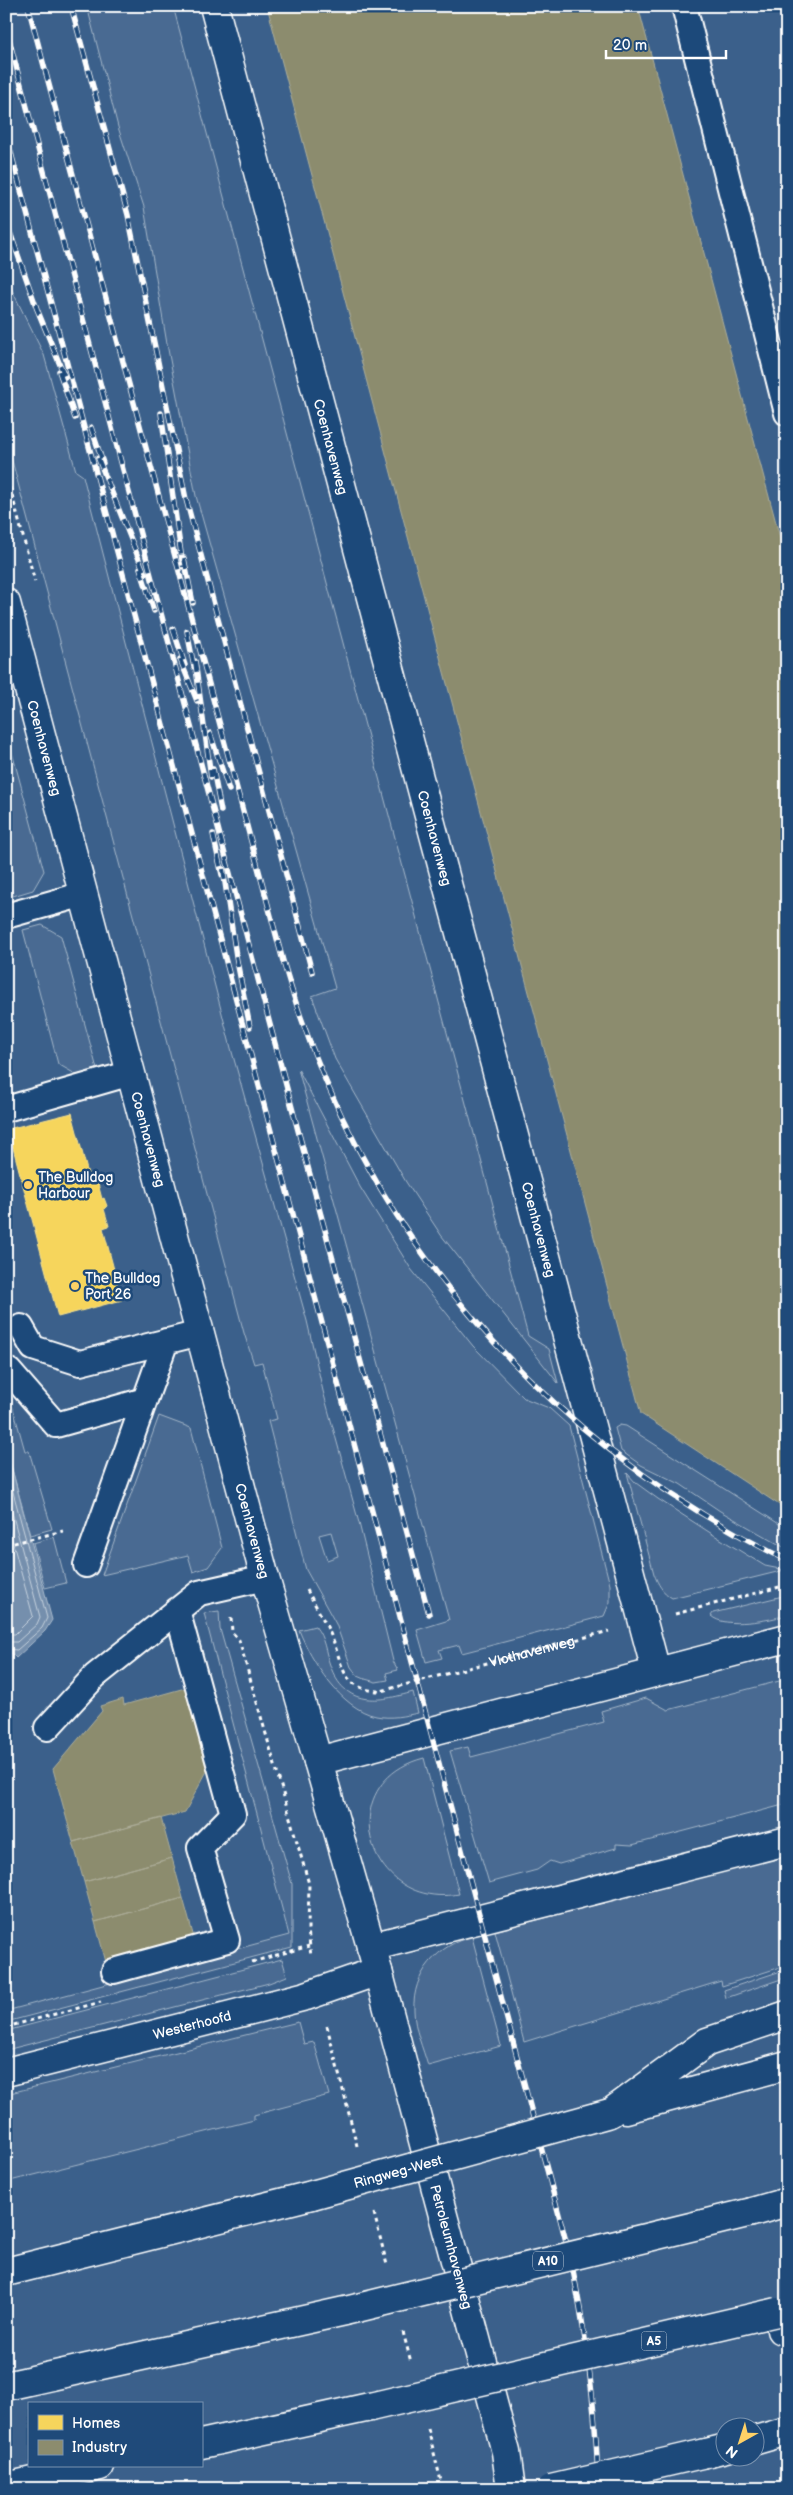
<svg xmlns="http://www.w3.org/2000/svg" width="793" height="2495" font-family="'Balsamiq Sans',sans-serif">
	<rect width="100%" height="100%" fill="#2c5582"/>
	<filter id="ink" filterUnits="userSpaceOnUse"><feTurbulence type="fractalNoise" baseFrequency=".02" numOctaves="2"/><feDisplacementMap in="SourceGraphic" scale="10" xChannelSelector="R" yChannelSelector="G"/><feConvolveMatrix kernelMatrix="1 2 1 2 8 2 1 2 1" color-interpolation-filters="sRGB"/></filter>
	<g filter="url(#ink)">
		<path fill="#3b618b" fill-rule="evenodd" d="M6,6H787V2489H6ZM29,2404H201V2466H29ZM726,2428H756V2458H726Z"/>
		<path fill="#486b92" stroke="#a4b5c8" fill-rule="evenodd" d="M87,6H173L528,1336L549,1349L558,1383L441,1235L406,1182L335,1059L312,996L335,988L196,496L167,344L144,207L118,127Z
			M6,278L44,355L76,471L83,476L232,1052L307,1321L323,1391L359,1523L393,1661L398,1670L386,1673L388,1680L376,1682L365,1679L358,1676L351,1667L336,1624L306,1570L268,1421L277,1419L262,1362L254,1364L244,1333L6,438ZM331,1532L338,1556L327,1560L319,1535Z
			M6,730L44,871L33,890L13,896L6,868Z
			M42,925L61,936L97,1069L77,1075L58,1064L23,930Z
			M298,1069L360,1187L411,1269L473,1346L524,1398L549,1408L569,1426L610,1585V1602L604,1616L462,1653L459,1645L439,1650L442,1658L426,1662L417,1630L449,1620Z
			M6,1383L25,1451H29L52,1529L30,1535L6,1447Z
			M159,1416L191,1428L222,1548L208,1567L193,1572L188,1555L102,1575Z
			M620,1425L626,1426L787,1529V1549L720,1511L680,1484L641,1465L621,1451L615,1428Z
			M627,1473L636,1483L658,1499L709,1532L765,1566L785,1570L672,1598C662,1592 658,1584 654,1574Z
			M54,1537L66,1583L45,1588L33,1543Z
			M787,1595V1615C770,1620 725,1629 711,1616L713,1613Z
			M219,1611L220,1629L292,1884V1947L6,2022V2011L289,1935L204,1613Z
			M315,1626C325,1638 325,1652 330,1665C345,1708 378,1702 413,1692L418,1713C404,1716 391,1719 376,1716C341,1709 311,1661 299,1630Z
			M787,1679V1804L632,1845L616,1844V1848L559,1864L550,1861L537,1870L489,1883L450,1751L468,1747L471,1757L604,1722L601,1711L646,1698L668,1710Z
			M424,1758L459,1894C367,1911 330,1782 424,1758Z
			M787,1855V1965L722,1986L721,1981L524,2042L495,1931Z
			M472,1937L501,2046L428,2066C423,2048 414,2029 414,2010C412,1974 438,1944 472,1937Z
			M282,1959L287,1976L269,1983L6,2050V2031Z
			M787,1969V1977L726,1998L724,1990Z
			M298,2022L304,2044L314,2042L329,2095L254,2115V2120L6,2182V2094Z"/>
		<path fill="#748fad" stroke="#acbcce" d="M779,6H787V35Z
			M6,1447L52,1620L45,1631L16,1658L10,1652L6,1655Z"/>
		<path fill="#f6d55c" stroke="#f9e28d" d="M72,1113L89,1178L96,1176L102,1199L104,1198L107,1206L104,1209L109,1226L103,1228L122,1300L58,1317L8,1129Z"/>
		<path fill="#8c8c6e" stroke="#aeae9a" d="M267,6H638L787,564V1510L641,1414Z
			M185,1688L207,1771L185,1812L73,1842L53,1769L102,1711L100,1706L123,1699L124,1705Z
			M161,1818L172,1858L84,1882L73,1842Z
			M172,1858L183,1898L95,1922L84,1882Z
			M183,1898L194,1938L106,1962L95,1922Z"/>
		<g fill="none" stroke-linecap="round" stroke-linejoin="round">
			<path stroke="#c7d2de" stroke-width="1" d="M6,1466L47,1618L42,1628L17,1650L6,1649
				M6,1490L40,1617L37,1624L17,1642H6
				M6,1518L33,1616L15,1634H6"/>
			<defs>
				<path id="lane" d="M684,6L787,413
					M6,916L84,894
					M6,1109L131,1073
					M21,1327L33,1348L80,1363L200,1333
					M9,1371L56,1425L145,1400
					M86,1565L166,1341
					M47,1728L95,1676L199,1593L265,1578
					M114,1971L227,1940L200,1848L233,1814L177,1610"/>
				<g id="street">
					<path id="s2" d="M214,6L656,1671"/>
					<path id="s3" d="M6,603L265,1578L318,1761"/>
					<path id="s4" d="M6,2072L306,1996L378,1971"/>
				</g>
				<path id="secondary" d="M511,2489L506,2452L378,1971L318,1761L787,1638"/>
				<path id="highway" d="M371,1947L787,1841
					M626,2109L787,2065
					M610,2113L707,2042L787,2015
					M752,2212L787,2202
					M6,2272L312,2195
					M781,2330L787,2329
					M6,2386L345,2311
					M756,2440L787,2431
					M201,2444L370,2407
					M706,2453L726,2448
					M6,2487L100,2466"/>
			</defs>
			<use href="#lane" stroke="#fff" stroke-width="28"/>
			<use href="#street" stroke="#fff" stroke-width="31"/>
			<use href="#secondary" stroke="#fff" stroke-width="31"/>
			<use href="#highway" stroke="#fff" stroke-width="31"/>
			<g stroke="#fff" stroke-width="3" stroke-dasharray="4 4" stroke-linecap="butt">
				<path d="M6,472L35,582"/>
				<path d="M6,1545L63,1531"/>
				<path id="s1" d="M307,1590C315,1605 325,1621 332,1638C344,1667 341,1690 381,1691L609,1631"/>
				<path d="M675,1614L787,1585"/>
				<path d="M231,1618L232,1632L239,1640L309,1884L308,1929L311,1957"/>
				<path d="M252,1962L309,1946"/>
				<path d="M327,2026L357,2146"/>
				<path d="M6,2027L101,2002"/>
				<path d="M374,2213L387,2265"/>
				<path d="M403,2332L411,2362"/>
				<path d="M428,2429L443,2489"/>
			</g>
			<use href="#lane" stroke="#1f4a7a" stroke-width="24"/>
			<use href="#street" stroke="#1f4a7a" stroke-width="28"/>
			<use href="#secondary" stroke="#1f4a7a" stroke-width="28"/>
			<use href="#highway" stroke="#1f4a7a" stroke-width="28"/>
			<defs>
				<path id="rail" d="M28,6L283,961C359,1227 538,1439 787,1560
					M71,6L128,215L186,499L312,972
					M6,28L299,1134L429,1614
					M6,134L571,2260C586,2335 597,2412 598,2489
					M6,221L37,309L65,377
					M59,371L75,418
					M161,413L183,567
					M91,427L103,463
					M98,458L145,574
					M184,558L193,603
					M140,568L154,611
					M173,629L185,665
					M187,631L194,667
					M180,659L197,701
					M195,661L211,777
					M210,733L229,790
					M213,769L221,811
					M213,834L222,875
					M223,869L236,956L250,1027"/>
			</defs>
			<use href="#rail" stroke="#fff" stroke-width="5.5"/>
			<use href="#rail" stroke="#1f4a7a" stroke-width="4" stroke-dasharray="11" stroke-linecap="butt"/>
			<defs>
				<g id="highway-bridge">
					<path id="s5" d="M312,2195L610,2113"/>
					<path d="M345,2311L752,2212"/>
					<path d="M370,2407L777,2312"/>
					<path d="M551,2489L706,2453"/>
				</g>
			</defs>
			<use href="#highway-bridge" stroke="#fff" stroke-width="31" stroke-linecap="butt"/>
			<use href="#highway-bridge" stroke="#1f4a7a" stroke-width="28"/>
		</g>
	</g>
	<g fill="#ffd166" stroke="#1f4a7a" stroke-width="2">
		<circle cx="28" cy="1185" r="5"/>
		<circle cx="75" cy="1286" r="5"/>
	</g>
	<g text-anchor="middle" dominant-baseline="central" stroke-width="5" stroke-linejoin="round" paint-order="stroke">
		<g fill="#1f4a7a" stroke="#bcc9d7" stroke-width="1">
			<rect x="533" y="2251.5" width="30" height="19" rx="4"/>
			<rect x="641.5" y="2331.5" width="25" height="19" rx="4"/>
		</g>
		<g font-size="12" font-weight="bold" fill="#fff">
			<text x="548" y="2261">A10</text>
			<text x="654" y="2341">A5</text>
		</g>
		<g font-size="14" fill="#fff" stroke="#1f4a7a">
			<text stroke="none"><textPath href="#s2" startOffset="456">Coenhavenweg</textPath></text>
			<text stroke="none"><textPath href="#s3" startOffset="150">Coenhavenweg</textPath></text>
			<text stroke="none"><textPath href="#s2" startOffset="861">Coenhavenweg</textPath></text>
			<text stroke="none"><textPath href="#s3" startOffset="555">Coenhavenweg</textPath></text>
			<text stroke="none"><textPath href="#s2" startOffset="1266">Coenhavenweg</textPath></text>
			<text stroke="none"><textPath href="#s3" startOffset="960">Coenhavenweg</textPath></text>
			<text stroke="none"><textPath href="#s1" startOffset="290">Vlothavenweg</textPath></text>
			<text stroke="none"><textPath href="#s4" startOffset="192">Westerhoofd</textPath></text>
			<text stroke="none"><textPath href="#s5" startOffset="89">Ringweg-West</textPath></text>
			<text transform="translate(451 2247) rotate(75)">Petroleumhavenweg</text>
		</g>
		<g font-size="14" fill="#fff" stroke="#1f4a7a" text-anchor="start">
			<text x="38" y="1177">The Bulldog<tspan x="38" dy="16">Harbour</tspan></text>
			<text x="85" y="1278">The Bulldog<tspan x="85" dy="16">Port 26</tspan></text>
		</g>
	</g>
	<rect width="793" height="2495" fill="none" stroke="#1f4a7a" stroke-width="25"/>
	<rect x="12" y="12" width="768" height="2470" fill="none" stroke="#fff" stroke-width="2" filter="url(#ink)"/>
	<rect x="28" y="2402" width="175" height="65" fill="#1f4a7a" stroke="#7992af"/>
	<rect x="38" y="2415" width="25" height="15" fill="#f6d55c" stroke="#7992af"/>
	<text x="72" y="2428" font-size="15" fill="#ffffff">Homes</text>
	<rect x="38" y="2440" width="25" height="15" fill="#8c8c6e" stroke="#7992af"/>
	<text x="72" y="2452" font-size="15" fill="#ffffff">Industry</text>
	<g transform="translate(740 2442) rotate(219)"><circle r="24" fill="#1f4a7a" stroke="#7992af"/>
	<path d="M0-4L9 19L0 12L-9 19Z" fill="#ffd166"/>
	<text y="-8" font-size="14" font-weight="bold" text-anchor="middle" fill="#ffffff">N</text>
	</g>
	<path d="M606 50v8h120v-8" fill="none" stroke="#ffffff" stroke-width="2.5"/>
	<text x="613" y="50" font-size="15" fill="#ffffff" stroke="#1f4a7a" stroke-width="4" paint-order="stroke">20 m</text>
</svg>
